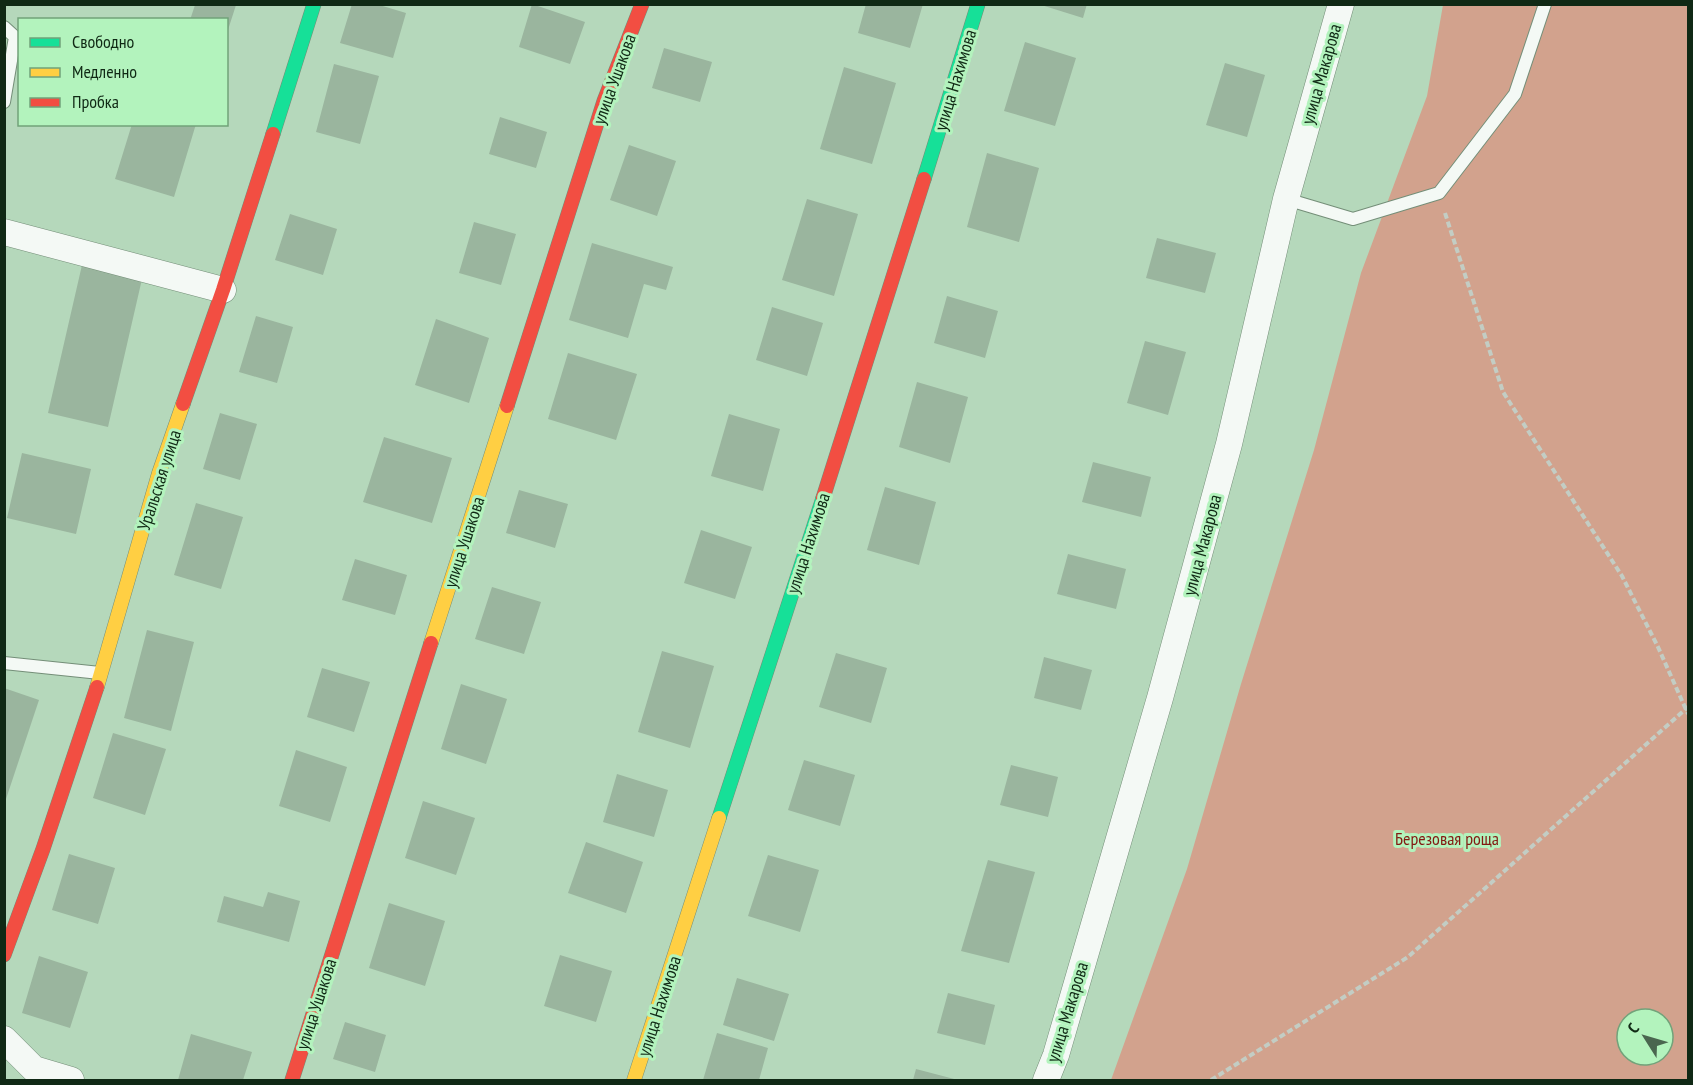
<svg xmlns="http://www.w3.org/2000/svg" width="1693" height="1085" font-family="'PT Sans Narrow',sans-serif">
	<rect width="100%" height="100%" fill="#b5d8bb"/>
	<path fill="#d2a28d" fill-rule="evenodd" d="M1443,5H1688V1080H1111L1187,869L1241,684L1314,450L1361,273L1427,96ZM1627,1019H1663V1055H1627Z"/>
	<path fill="#9ab59e" d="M352,4H376L406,13L393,58L340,43Z
		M532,4L585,22L570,64L519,47Z
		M866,4H923L910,48L858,33Z
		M1038,4H1087L1083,18Z
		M195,5H236L227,33L226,20H190Z
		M1025,42L1076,58L1055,126L1004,111Z
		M664,48L712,62L700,102L652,88Z
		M1225,63L1265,75L1247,137L1206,125Z
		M334,64L379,76L360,144L316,132Z
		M844,67L896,83L872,164L820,149Z
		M500,117L547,132L536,168L489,154Z
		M132,124H196L174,197L115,179Z
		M629,145L676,161L657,216L610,200Z
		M987,153L1039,168L1019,242L967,227Z
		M807,199L858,214L834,296L782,280Z
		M290,214L337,229L323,275L275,260Z
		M474,222L516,234L501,285L459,273Z
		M1157,238L1216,253L1205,293L1146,278Z
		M592,243L673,267L666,290L644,284L628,338L569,320Z
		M82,265L142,279L108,427L48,413Z
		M947,296L998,311L985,358L934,343Z
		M772,307L823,323L807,376L756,360Z
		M256,316L293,327L277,383L239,372Z
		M436,319L489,338L469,403L415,385Z
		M1145,341L1186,352L1168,415L1127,403Z
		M568,353L637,374L616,440L548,419Z
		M917,382L968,397L950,463L899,447Z
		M220,413L257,424L240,480L203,469Z
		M729,414L780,429L763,491L711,476Z
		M384,437L452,458L432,523L363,502Z
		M22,453L91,469L76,534L7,518Z
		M1093,462L1151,477L1141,517L1082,502Z
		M885,487L936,502L919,565L867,550Z
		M519,490L568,504L555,548L506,533Z
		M196,503L243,517L221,589L174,575Z
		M701,530L752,547L735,599L684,583Z
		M1068,554L1126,569L1116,609L1057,594Z
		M355,559L407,575L395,615L342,600Z
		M492,587L541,602L524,654L475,639Z
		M147,630L194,642L171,731L124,718Z
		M662,651L714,666L690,748L638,732Z
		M836,653L887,668L871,723L819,707Z
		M1044,657L1092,670L1081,710L1034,698Z
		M322,668L370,682L354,732L307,717Z
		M461,684L507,699L486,764L441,749Z
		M4,688L39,700L5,802H4Z
		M113,733L166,749L145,815L93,798Z
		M296,750L347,767L330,822L279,806Z
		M804,760L855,775L840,826L788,810Z
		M1011,765L1058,777L1048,817L1000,805Z
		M617,774L668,790L654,837L603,822Z
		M423,801L475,818L456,875L405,858Z
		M586,842L643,862L626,913L568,893Z
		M69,854L115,868L98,924L52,910Z
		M768,855L819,870L800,932L748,916Z
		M988,860L1035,872L1009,963L961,951Z
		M268,892L300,901L289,942L217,922L224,896L263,907Z
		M389,903L445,921L425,986L369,968Z
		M560,955L612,971L596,1022L544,1006Z
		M39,956L88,972L70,1028L22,1013Z
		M737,978L789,994L774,1041L723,1025Z
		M948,993L995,1005L985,1045L937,1033Z
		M345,1022L386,1035L375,1072L333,1059Z
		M717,1033L768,1048L759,1080H703Z
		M191,1034L252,1052L243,1080H178Z
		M916,1069L958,1080H913Z"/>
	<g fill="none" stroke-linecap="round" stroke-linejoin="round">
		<defs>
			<path id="lane" d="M4,27L15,37L4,102
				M1286,199L1353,219L1439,193L1515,94L1545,4
				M4,663L100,673"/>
			<path id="street" d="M4,232L223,290
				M4,1039L34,1069L71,1080
				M1046,1080L1056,1055L1160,698L1229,444L1286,199L1341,4"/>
			<path id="fast" d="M273,134L314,4
				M924,179L978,4
				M719,818L823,498"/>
			<path id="slow" d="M431,643L507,406
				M97,687L159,473L183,404
				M634,1080L719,818"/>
			<path id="jam" d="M183,404L223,290L273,134
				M507,406L604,101L642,4
				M823,498L924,179
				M4,955L43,849L97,687
				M292,1080L431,643"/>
		</defs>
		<use href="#lane" stroke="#748e78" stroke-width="14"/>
		<use href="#street" stroke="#748e78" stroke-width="27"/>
		<use href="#fast" stroke="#748e78" stroke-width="15"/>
		<use href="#slow" stroke="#748e78" stroke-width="15"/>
		<use href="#jam" stroke="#748e78" stroke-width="15"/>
		<path stroke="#c3cdc4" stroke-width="4" stroke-dasharray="6 3" stroke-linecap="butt" d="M1445,213L1503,392L1622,576L1658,647L1688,714
			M1211,1080L1408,957L1688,707"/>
		<use href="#lane" stroke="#f4f9f5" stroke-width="12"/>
		<use href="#street" stroke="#f4f9f5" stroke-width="26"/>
		<use href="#fast" stroke="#16e098" stroke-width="14"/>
		<use href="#slow" stroke="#ffcf43" stroke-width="14"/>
		<use href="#jam" stroke="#f24e42" stroke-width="14"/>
	</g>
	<g text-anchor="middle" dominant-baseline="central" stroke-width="6" stroke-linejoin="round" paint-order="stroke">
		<g font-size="18" fill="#102915" stroke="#b3f3bd">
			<text transform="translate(1321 74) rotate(-74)">улица Макарова</text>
			<text transform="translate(614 79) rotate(-70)">улица Ушакова</text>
			<text transform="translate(955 80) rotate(-73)">улица Нахимова</text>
			<text transform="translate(159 480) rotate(-72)">Уральская улица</text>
			<text transform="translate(464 542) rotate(-72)">улица Ушакова</text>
			<text transform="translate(808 543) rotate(-72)">улица Нахимова</text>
			<text transform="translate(1202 545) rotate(-75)">улица Макарова</text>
			<text transform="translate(316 1004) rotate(-72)">улица Ушакова</text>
			<text transform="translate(659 1006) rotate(-72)">улица Нахимова</text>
			<text transform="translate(1067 1012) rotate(-73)">улица Макарова</text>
		</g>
		<g font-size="18" fill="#821912" stroke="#b3f3bd">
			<text x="1447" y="838">Березовая роща</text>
		</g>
	</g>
	<rect width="1693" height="1085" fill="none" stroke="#102915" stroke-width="12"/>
	<rect x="18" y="18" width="210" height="108" fill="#b3f3bd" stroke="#72a27a" stroke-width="1.5"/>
	<rect x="30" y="38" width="30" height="9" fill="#16e098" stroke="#72a27a" stroke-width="1.5"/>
	<text x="72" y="48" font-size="18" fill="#102915">Свободно</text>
	<rect x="30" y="68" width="30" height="9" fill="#ffcf43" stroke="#72a27a" stroke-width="1.5"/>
	<text x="72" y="78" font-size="18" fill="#102915">Медленно</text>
	<rect x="30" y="98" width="30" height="9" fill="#f24e42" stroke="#72a27a" stroke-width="1.5"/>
	<text x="72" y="108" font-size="18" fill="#102915">Пробка</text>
	<g transform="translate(1645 1037) rotate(307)"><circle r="28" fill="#b3f3bd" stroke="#72a27a" stroke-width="1.5"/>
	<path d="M0-4.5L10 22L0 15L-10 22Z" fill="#4a664f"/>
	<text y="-9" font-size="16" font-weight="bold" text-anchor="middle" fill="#102915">С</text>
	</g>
</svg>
